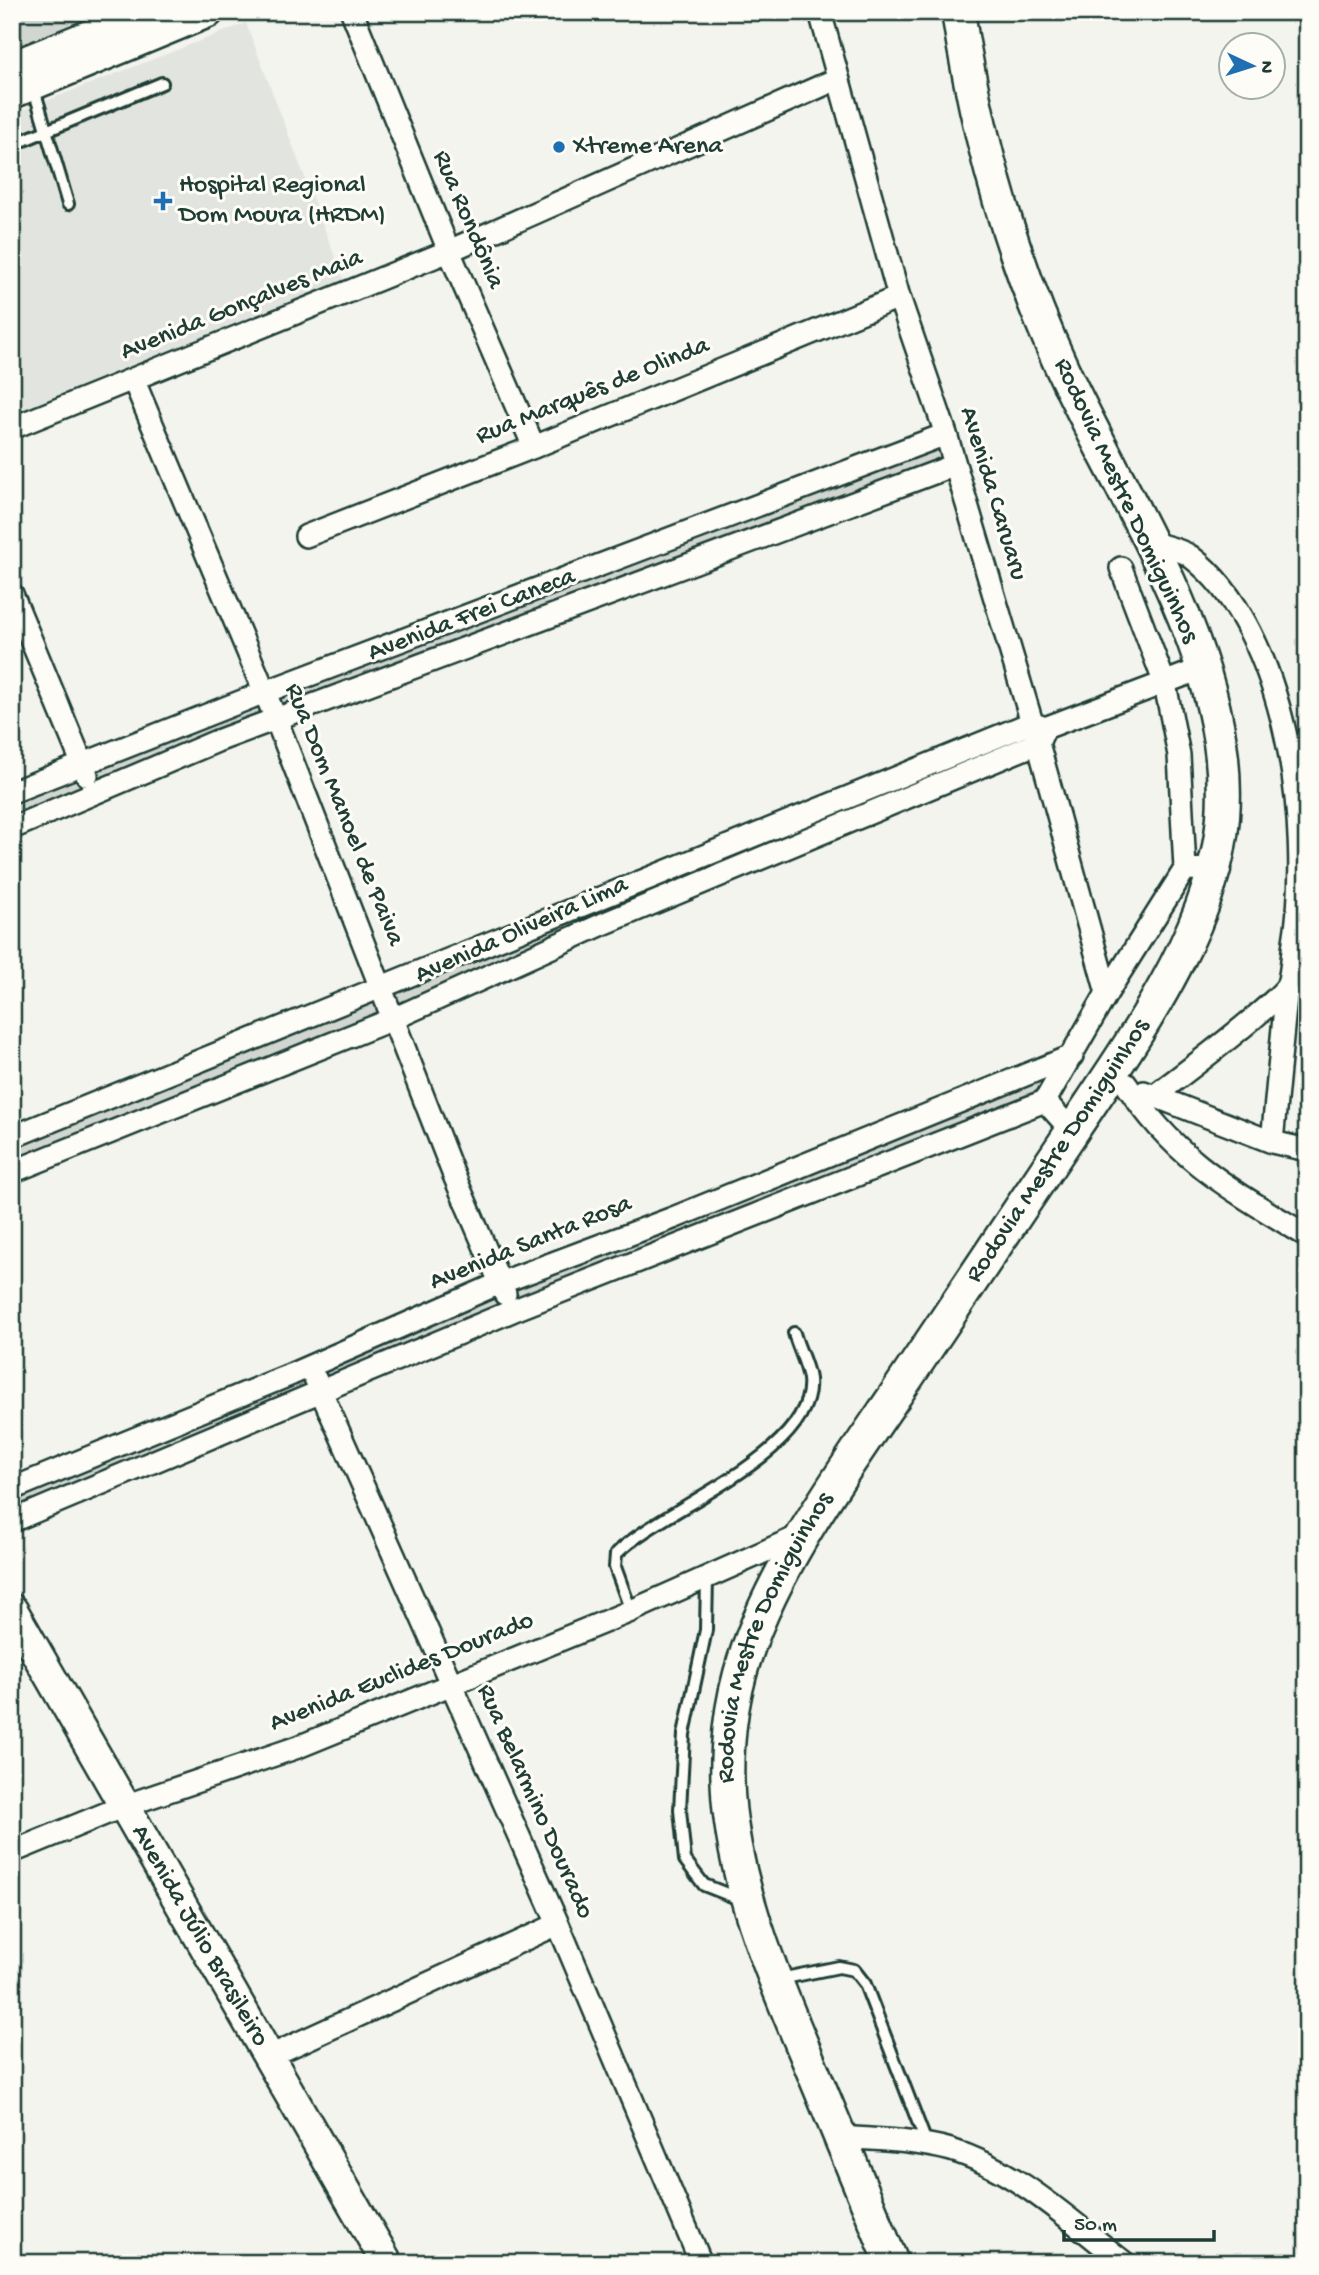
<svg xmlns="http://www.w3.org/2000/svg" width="1319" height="2275" font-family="'Gochi Hand',sans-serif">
	<rect width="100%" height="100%" fill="#f4f4ef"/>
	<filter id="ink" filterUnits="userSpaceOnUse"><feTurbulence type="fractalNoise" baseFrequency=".0143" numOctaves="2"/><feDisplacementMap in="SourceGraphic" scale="14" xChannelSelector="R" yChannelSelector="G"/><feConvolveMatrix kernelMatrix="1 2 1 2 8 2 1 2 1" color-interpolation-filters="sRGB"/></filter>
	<g filter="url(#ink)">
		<path fill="#e2e5df" d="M246,23L347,288L12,426V114Z"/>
		<path fill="#d1d6d1" stroke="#788a82" stroke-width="2" d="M12,12H128L12,60Z
			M944,439L951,462L279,714L270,695Z
			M262,698L270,716L97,788L89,767Z
			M1034,735L397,1013L387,989L818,815Z
			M80,771L87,791L12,821V798Z
			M378,993L387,1016L12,1171V1145Z
			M1063,1064L1039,1090L515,1303L509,1287Z
			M499,1289L506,1308L325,1384L317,1369Z
			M307,1373L315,1387L12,1519V1492Z"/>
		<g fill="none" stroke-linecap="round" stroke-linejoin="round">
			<defs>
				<path id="service" d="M33,86L68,204
					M12,145L162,83
					M1305,774H1307
					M707,1578L706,1630L684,1734L680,1810L685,1860L704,1885L742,1900
					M631,1611L615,1567L616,1554C661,1508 817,1454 809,1379C807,1364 798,1348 794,1333
					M780,1979L839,1967L854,1970L865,1984L927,2145"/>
				<path id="minor" d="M352,12L449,251L534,447
					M820,12L899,297L946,434L1038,743L1107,993
					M134,381L276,719L453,1173L505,1294
					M12,428L449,251L837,79
					M306,536L534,447L899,297
					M1150,542C1162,546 1180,549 1190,556C1287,629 1313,830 1294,942C1292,955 1292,971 1288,984C1282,1000 1174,1081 1154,1096
					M1121,568L1165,684L1179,755L1185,869L1215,870
					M12,594L87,775
					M12,792L265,692L946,434
					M12,828L217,741L955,465
					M1126,1084C1175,1160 1232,1190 1307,1236
					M1144,1092L1272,1142L1307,1150
					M1072,1131L1045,1101L1107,993L1185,869
					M12,1137L1031,723L1045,728L1203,668
					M1272,1142L1287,986L1307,988
					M12,1172L393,1019L603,924L1038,743L1045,728
					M315,1378L558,1924L701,2263
					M12,1489L292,1374L500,1283L673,1218L1072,1056
					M12,1521L512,1311L1045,1101
					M12,1852L124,1806L298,1747L631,1611L806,1533
					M268,2057L558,1924
					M840,2137C876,2140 916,2140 951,2150C1018,2170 1071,2222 1125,2263"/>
				<g id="secondary">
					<path d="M12,67L148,12"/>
					<path d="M12,93L208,12"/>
					<path id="s1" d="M12,1610L387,2263"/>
				</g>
				<g id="primary">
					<path id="s2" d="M892,2263C864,2194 835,2125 807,2057C775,1981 742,1904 731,1822C724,1774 727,1721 740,1674C766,1578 840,1476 896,1394C956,1305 1016,1216 1075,1127C1135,1037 1215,926 1223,817C1235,660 1125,506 1062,368C1010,255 977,135 958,12"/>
				</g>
			</defs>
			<use href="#service" stroke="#1f3d34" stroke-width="16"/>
			<use href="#minor" stroke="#1f3d34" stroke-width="26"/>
			<use href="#secondary" stroke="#1f3d34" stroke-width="35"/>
			<use href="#primary" stroke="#1f3d34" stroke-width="37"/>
			<use href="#service" stroke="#fdfcf7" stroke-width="10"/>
			<use href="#minor" stroke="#fdfcf7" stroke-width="21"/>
			<use href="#secondary" stroke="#fdfcf7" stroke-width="30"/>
			<use href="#primary" stroke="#fdfcf7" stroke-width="32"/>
		</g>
	</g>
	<g fill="#1f6fb2" stroke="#fdfcf7" stroke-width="2.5">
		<circle cx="559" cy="147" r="7"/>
		<path d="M159.5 190.5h7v7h7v7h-7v7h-7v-7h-7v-7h7z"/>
	</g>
	<g text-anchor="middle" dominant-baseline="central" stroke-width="6" stroke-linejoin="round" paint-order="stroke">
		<g font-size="26" fill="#1f3d34" stroke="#fdfcf7" text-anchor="start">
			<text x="573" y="147">Xtreme Arena</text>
			<text x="179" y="186">Hospital Regional<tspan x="179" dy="30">Dom Moura (HRDM)</tspan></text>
		</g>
		<g font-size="26" fill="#1f3d34" stroke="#fdfcf7">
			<text transform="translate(467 220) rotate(67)">Rua Rondônia</text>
			<text transform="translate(242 306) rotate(-22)">Avenida Gonçalves Maia</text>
			<text transform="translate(593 392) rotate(-22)">Rua Marquês de Olinda</text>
			<text transform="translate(992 494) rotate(73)">Avenida Caruaru</text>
			<text transform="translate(1125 501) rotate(65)">Rodovia Mestre Domiguinhos</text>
			<text transform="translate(472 616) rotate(-21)">Avenida Frei Caneca</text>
			<text transform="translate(343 815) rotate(68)">Rua Dom Manoel de Paiva</text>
			<text transform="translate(522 931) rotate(-24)">Avenida Oliveira Lima</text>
			<text stroke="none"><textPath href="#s2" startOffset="1234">Rodovia Mestre Domiguinhos</textPath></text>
			<text transform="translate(531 1244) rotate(-22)">Avenida Santa Rosa</text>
			<text stroke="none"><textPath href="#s2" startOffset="665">Rodovia Mestre Domiguinhos</textPath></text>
			<text transform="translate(402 1673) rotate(-22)">Avenida Euclides Dourado</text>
			<text transform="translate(534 1802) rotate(66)">Rua Belarmino Dourado</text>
			<text stroke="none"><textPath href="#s1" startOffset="376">Avenida Júlio Brasileiro</textPath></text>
		</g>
	</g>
	<rect width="1319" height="2275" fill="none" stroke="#fdfcf7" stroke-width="42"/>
	<rect x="21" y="21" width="1277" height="2233" fill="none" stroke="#1f3d34" stroke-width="2.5" filter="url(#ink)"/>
	<g transform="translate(1252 66) rotate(94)"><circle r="33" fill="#fdfcf7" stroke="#a4b0a9" stroke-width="2"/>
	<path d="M0-5L12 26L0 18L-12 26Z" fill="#1f6fb2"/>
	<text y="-10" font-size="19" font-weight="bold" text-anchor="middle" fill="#1f3d34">N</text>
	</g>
	<path d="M1064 2230v10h150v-10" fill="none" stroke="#1f3d34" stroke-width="3.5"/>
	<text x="1074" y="2230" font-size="21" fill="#1f3d34" stroke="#fdfcf7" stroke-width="5" paint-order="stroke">50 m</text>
</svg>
